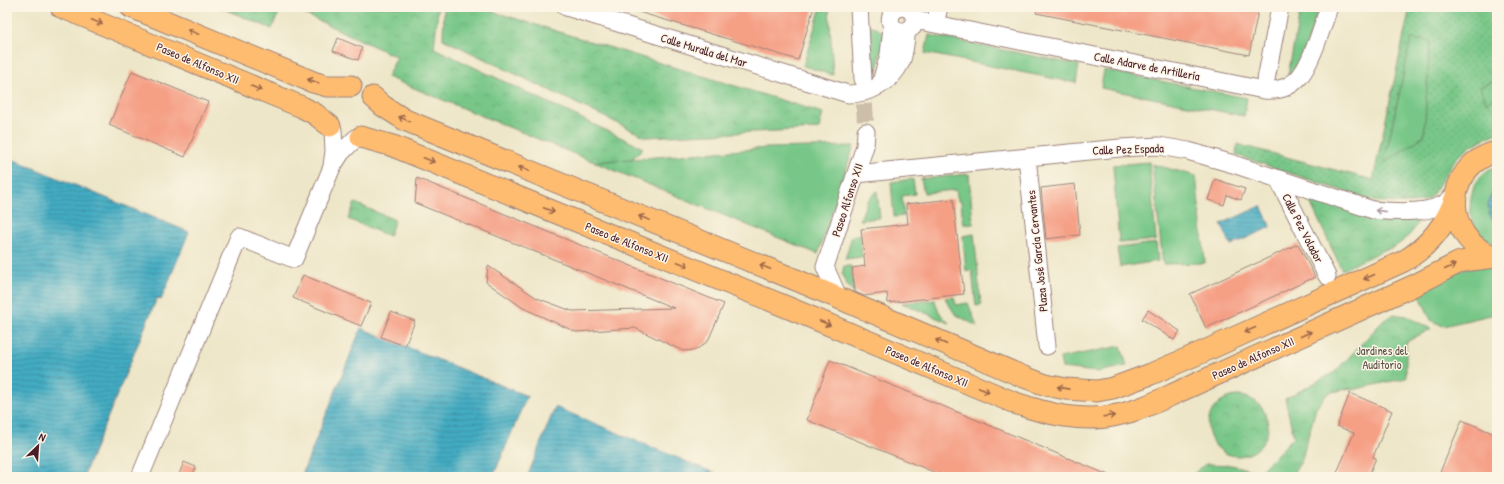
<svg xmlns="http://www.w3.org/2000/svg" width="1504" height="484" font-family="'Patrick Hand',sans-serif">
	<defs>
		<pattern id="grass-dots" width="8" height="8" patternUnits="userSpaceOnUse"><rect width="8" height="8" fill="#78c788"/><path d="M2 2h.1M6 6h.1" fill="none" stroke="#69aa76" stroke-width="1.8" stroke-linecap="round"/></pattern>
		<pattern id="park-crowns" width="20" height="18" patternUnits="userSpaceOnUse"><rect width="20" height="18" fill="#78c788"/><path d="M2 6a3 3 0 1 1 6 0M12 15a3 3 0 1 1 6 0" fill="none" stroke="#69aa76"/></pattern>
		<pattern id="water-rules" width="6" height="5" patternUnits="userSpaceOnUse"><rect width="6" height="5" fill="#43acc2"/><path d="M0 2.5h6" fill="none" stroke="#3a8b9e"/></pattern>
	</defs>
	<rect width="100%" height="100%" fill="#fcf5e5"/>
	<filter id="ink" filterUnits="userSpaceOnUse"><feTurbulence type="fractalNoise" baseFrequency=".025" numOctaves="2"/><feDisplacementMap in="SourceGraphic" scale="8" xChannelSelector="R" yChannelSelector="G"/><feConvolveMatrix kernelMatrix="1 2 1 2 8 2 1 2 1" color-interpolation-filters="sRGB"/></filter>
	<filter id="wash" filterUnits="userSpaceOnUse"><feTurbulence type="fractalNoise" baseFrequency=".012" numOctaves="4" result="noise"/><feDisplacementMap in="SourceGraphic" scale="16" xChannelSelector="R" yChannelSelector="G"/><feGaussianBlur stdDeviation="0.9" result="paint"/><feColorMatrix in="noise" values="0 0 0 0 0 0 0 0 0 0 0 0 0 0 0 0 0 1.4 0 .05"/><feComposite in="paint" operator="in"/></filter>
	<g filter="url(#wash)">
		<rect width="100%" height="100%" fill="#ede6c8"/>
		<path fill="url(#grass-dots)" stroke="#61735a" d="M1410,7H1497V133C1482,140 1467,146 1456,159C1449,167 1434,195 1428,199C1416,206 1386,202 1373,201L1236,155L1237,144L1373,180Z"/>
		<path fill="url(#park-crowns)" stroke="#61735a" d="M219,7H281L272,29Z
			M289,7H431L438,9L434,48L643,148L632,159L594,162L387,77L397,57Z
			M444,7H478L823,113L819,129L646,137L443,39Z
			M1303,187L1420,216C1417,231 1398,249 1383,250L1342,270Z
			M355,203L395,220L389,236L348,219Z
			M1393,314L1407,316L1431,329L1406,342V378L1352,390L1351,388L1328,393L1316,408L1301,462L1290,477H1192V475L1206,464L1231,465L1259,472L1294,437L1285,399L1335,372L1382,322Z
			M1208 426a30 30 0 1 1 60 0a30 30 0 1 1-60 0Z"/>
		<path fill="#78c788" stroke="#61735a" d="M821,7H829L833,75L803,66Z
			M1301,7H1319C1312,26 1304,63 1288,75Z
			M870,25L885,33L875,79H873Z
			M929,35L1079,65L1076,83L925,53Z
			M1411,39L1430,41L1424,136L1384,163Z
			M1104,70L1247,98L1244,116L1101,88Z
			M1497,80V98L1491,99L1487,103L1480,87Z
			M854,146L818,254L594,162L767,148Z
			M1149,162L1156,240L1119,243L1113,165Z
			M1152,164L1196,176L1205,263L1163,264Z
			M1497,166V244C1461,234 1462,177 1497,166Z
			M969,174L973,224H963L961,201H958L956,190L924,193L921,179Z
			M913,179L915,194L902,196L904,216L894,217L891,182Z
			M877,191L880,218L860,220L867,201Z
			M974,234L981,305L976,306L972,270L966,271L963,236Z
			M860,235L862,257L845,259L852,236Z
			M1156,243L1158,261L1120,267L1117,248Z
			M1497,259V311L1495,314L1443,326L1431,320L1415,285Z
			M844,266H851L854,293L847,285L842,275Z
			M954,297L956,305L968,303L977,326L955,314L945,298Z
			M935,300C937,310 941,316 949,323L902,303Z
			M1121,346L1127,366L1097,372L1062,368L1060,358Z"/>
		<path fill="url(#water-rules)" stroke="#466676" d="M7,157L189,232L161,300L157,298L83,477H7Z
			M1497,187V224C1485,214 1485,197 1497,187Z
			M1261,206L1271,227L1231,245L1221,224Z
			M361,328L527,396L493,477H301Z
			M555,407L724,477H527Z"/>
		<g id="blocks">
			<path fill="#f59f85" d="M632,7H814L798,60L632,10Z
				M1037,7H1259L1249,55L1036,13Z
				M338,38L362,48L358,60L333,51Z
				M132,71L208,102L185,157L109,125Z
				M417,178L724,304L708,341L696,350L683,351L635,328L576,332L523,308L486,282L488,266L537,298L572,311L674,308L415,203Z
				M1215,179L1245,189L1241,200L1227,195L1224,205L1208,200Z
				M1075,184L1080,235L1046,239L1041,188Z
				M953,199L964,294L888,303L887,293L864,296L855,292L852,268L865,266L861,229L908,224L906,204Z
				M1298,244L1315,277L1206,328L1190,294Z
				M303,275L371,303L361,326L293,298Z
				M1148,310L1180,331L1174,340L1142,319Z
				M391,312L415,321L405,346L381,337Z
				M830,360L972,418L1113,477H946L807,420Z
				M1350,393L1392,411L1373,457L1376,458L1368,477H1335L1354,433L1337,426Z
				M1462,420L1497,435V467L1493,477H1438Z
				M184,462L196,467L192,477H178Z"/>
		</g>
	</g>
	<g filter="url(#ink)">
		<use href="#blocks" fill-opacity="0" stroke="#9c827a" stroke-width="1"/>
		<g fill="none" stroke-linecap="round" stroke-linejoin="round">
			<path stroke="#ccbea9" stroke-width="17" stroke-dasharray="17 8" stroke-linecap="butt" d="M863,79L866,132"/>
			<defs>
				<path id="minor" d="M566,7L848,94C870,94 891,83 901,62C905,53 905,41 907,31
					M859,7L863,79
					M902,7C890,10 887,20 894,29L904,32L913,27L915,20L912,11L904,7
					M915,20L1264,90C1297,93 1307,69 1317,42C1321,31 1325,19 1329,7
					M935,24L939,7
					M881,82L889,55L892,27
					M1264,90L1280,7
					M1027,157L1047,346
					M332,166L334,151L333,130
					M856,174L1120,148L1159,146L1188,151L1233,164L1373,210C1393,212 1426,214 1444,204C1449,201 1453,196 1457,191
					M1278,179L1327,276
					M825,267L865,146L866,132
					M825,267L839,299
					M140,477L239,237L294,259L332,167L341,153L356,138"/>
				<path id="major" d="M61,7L302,107L315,114L330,126
					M131,7L313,82L327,86H351
					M373,97L383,106L405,120L801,282L1024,377L1046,385L1066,389L1097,391L1113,388L1151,374L1207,350L1404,261C1429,246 1447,223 1456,196
					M361,137L393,146L789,308L1015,403C1047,414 1083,423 1117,415C1138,411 1158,401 1178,392L1415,285L1452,266L1460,262L1471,260L1495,257
					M1497,257C1442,242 1441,165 1497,152"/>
			</defs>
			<use href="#minor" stroke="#9c827a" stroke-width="19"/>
			<use href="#major" stroke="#9c827a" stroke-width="23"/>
			<use href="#minor" stroke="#fff" stroke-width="17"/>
			<use href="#major" stroke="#febc70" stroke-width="21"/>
		</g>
		<defs><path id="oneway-shaft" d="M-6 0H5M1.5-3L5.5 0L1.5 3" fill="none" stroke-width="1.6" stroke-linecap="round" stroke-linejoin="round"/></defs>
		<g stroke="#9b664a">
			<use href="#oneway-shaft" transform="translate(97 22) rotate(22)"/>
			<use href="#oneway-shaft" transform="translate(193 32) rotate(-158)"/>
			<use href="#oneway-shaft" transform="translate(313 81) rotate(-161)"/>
			<use href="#oneway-shaft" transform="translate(256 88) rotate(23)"/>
			<use href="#oneway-shaft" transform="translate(404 119) rotate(-154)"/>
			<use href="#oneway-shaft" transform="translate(429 160) rotate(22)"/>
			<use href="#oneway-shaft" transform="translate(524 169) rotate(-158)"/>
			<use href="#oneway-shaft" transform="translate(549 210) rotate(22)"/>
			<use href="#oneway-shaft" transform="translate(644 218) rotate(-158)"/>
			<use href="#oneway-shaft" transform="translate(683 264) rotate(22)"/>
			<use href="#oneway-shaft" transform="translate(765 267) rotate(-158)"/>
			<use href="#oneway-shaft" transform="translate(1450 267) rotate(-25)"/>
			<use href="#oneway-shaft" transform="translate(1369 277) rotate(156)"/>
			<use href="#oneway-shaft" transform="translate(825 323) rotate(23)"/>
			<use href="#oneway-shaft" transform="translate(1250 330) rotate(156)"/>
			<use href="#oneway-shaft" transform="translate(1306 334) rotate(-24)"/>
			<use href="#oneway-shaft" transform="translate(941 342) rotate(-157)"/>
			<use href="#oneway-shaft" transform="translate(1063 388) rotate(-169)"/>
			<use href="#oneway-shaft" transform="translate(984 390) rotate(23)"/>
			<use href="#oneway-shaft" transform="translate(1109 416) rotate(-7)"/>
		</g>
		<use stroke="#ae9aa0" href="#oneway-shaft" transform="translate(1381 211) rotate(-173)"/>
	</g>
	<g text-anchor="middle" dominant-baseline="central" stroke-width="3" stroke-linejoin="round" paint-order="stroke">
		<g font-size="12" fill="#4a1f2b" stroke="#fcf5e5">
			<text transform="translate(704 50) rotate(17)">Calle Muralla del Mar</text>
			<text transform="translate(198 63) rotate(23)">Paseo de Alfonso XII</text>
			<text transform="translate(1147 66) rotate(11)">Calle Adarve de Artillería</text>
			<text transform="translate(1128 149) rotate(-2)">Calle Pez Espada</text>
			<text transform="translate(847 200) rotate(-72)">Paseo Alfonso XII</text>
			<text transform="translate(1303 228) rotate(63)">Calle Pez Volador</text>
			<text transform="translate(627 242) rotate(22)">Paseo de Alfonso XII</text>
			<text transform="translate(1037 251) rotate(-96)">Plaza José García Cervantes</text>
			<text transform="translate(1253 358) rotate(-24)">Paseo de Alfonso XII</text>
			<text transform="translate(927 366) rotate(23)">Paseo de Alfonso XII</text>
		</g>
		<g font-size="12" fill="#585147" stroke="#fcf5e5">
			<text x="1382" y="350">Jardines del<tspan x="1382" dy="14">Auditorio</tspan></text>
		</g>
	</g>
	<rect width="1504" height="484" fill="none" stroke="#fcf5e5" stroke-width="24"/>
	<g transform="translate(38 446) rotate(25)" stroke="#fcf5e5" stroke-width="3" paint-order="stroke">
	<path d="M0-3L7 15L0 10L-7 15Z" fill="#4a1f2b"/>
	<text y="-6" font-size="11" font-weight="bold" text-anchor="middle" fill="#4a1f2b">N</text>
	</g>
</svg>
